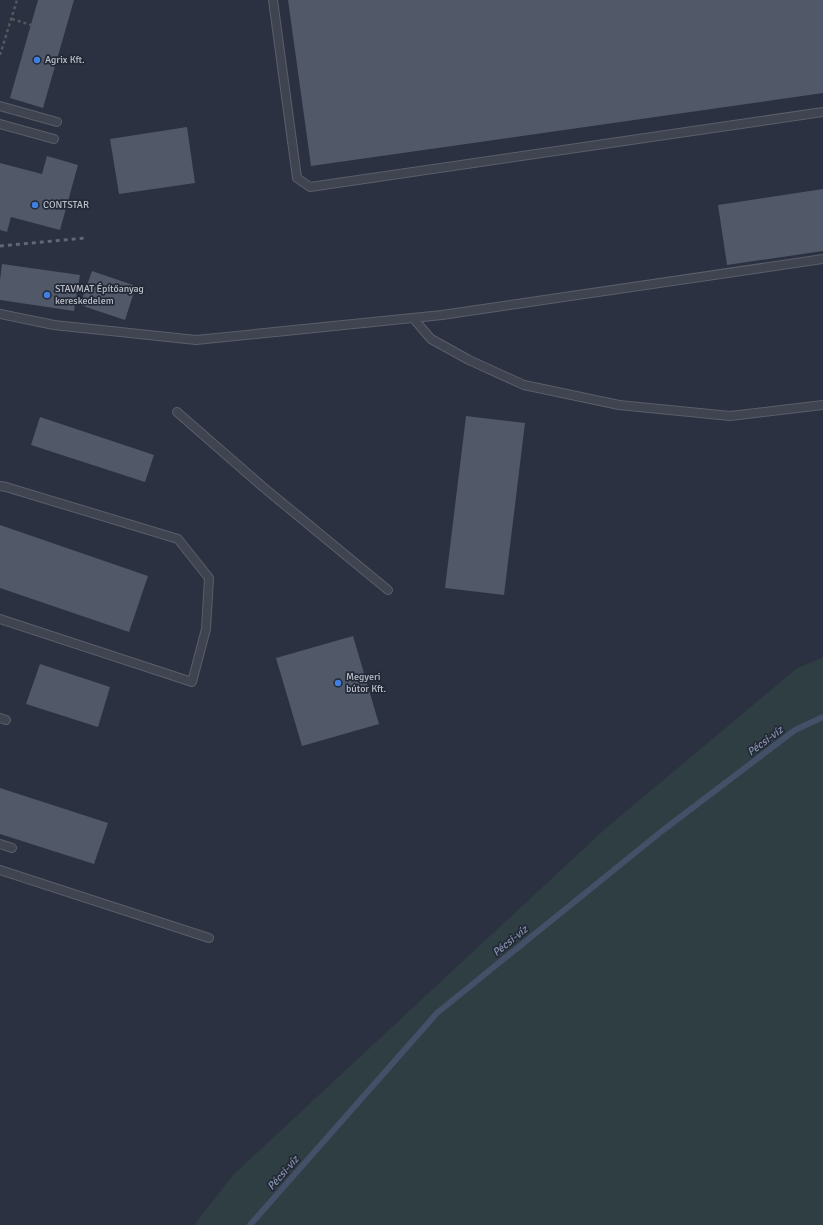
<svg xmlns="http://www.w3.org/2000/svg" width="823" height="1225" font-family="Signika,sans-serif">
	<rect width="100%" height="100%" fill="#2b3140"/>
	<path fill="#2e3e42" d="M823,657V1225H194L234,1174L606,828L796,669Z"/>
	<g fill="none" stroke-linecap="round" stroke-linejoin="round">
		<path stroke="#444f68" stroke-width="6" d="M250,1225L437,1013L662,831L795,730L823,717"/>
	</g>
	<path fill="#515868" d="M38,0H74L43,108L10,98Z
		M288,0H823V93L311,166Z
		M187,127L195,183L119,194L110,139Z
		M47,156L78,165L60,230L11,217L7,232L0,230V163L42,174Z
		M823,189V251L727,265L718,205Z
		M2,264L80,275L74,311L0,300V280Z
		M92,271L136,286L125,320L80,305Z
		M466,416L525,423L504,595L445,588Z
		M40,417L154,455L145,482L31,445Z
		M0,525L148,576L129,632L0,588Z
		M353,636L379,724L302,746L276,658Z
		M40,664L110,687L98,727L26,704Z
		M0,788L108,823L94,864L0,834Z"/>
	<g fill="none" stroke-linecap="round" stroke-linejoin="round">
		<defs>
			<path id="service" d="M273,0L297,178L310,187L823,112
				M0,106L57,122
				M0,124L54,139
				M0,314L54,325L196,340L442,315L823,259
				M413,318L431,339L469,360L524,385L619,405L730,416L823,405
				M177,412L263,487L388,590
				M0,486L6,487L178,539L209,578L206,629L192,682L0,619
				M0,718L6,720
				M0,844L12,848
				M0,870L209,938"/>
		</defs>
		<use href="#service" stroke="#595f6a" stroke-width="10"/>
		<path stroke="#4d5b60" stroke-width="2.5" stroke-dasharray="3 3" stroke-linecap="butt" d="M12,19L31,25
			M0,55L17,0"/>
		<use href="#service" stroke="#3f4450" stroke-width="8"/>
		<path stroke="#616776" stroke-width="3" stroke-dasharray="4 4" stroke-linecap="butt" d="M0,246L85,238"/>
	</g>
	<g fill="#3f7fe0" stroke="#232936" stroke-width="1.5">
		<circle cx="37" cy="60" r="4"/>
		<circle cx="35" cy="205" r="4"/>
		<circle cx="47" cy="295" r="4"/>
		<circle cx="338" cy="683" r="4"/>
	</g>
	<g text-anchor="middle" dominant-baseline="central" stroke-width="3.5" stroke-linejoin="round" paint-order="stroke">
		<g font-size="10" fill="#bbbfca" stroke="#232936" text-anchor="start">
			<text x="45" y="60">Agrix Kft.</text>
			<text x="43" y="205">CONTSTAR</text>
			<text x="55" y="289">STAVMAT Építőanyag<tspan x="55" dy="12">kereskedelem</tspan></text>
			<text x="346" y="677">Megyeri<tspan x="346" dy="12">bútor Kft.</tspan></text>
		</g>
		<g font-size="11" font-style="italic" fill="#8692ad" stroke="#232936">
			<text transform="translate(765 741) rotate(-37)">Pécsi-víz</text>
			<text transform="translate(510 941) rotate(-39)">Pécsi-víz</text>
			<text transform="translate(283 1173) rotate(-49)">Pécsi-víz</text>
		</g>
	</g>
</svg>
